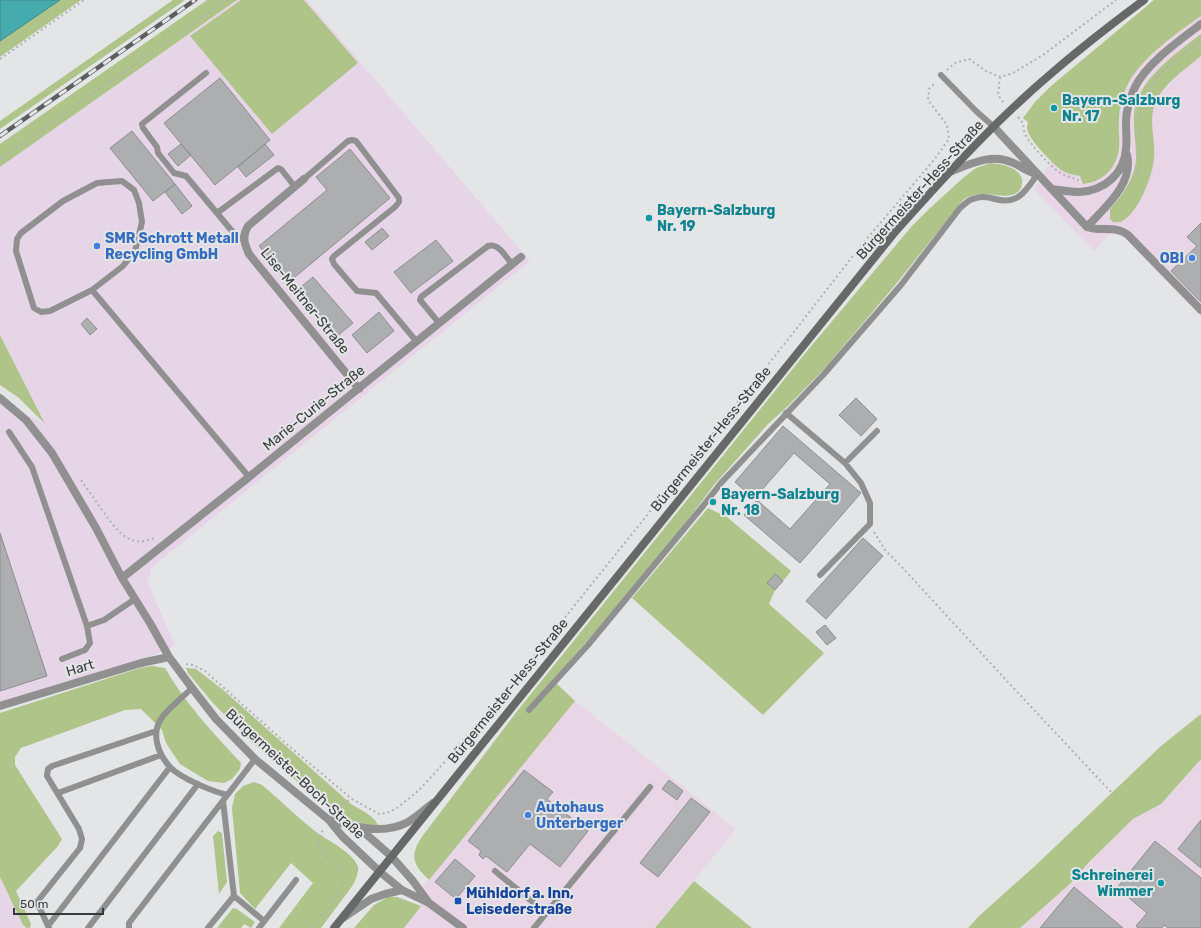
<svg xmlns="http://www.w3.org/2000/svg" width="1201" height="928" font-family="Rubik,sans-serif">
	<rect width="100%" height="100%" fill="#e4e5e6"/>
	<path fill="#e8d5e5" d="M1201,16V317L1124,237L1114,234H1110L1094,251L1034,189L1052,160L1060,169L1067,173L1080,176L1083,184H1089L1101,178L1111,170L1115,163L1119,142V120L1120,107L1129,83L1135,72L1142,64L1173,36Z
		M575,701L736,829L655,928H404L425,900L417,894Z
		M1201,759V928H1020L1071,883L1090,861L1133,819L1161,804Z"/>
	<path fill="#e6d5e7" d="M237,0H307L530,261L151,568L148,583L175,646L151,656L0,703V401L14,409L44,423L0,335V167Z
		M0,877L23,925L27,928H0Z"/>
	<path fill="#afc488" d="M60,0H81L0,57V41Z
		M173,0H185L0,129V121Z
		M207,0H237L0,167V144Z
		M241,0H304L358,63L272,134L190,36Z
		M1154,0H1201V16C1178,32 1143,57 1129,82C1123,94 1119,107 1119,121C1118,130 1120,139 1119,148C1117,168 1103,182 1083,184L1080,176C1073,175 1065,173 1060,169C1051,162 1028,139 1027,128C1027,126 1028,123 1028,122L1023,118L1035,102L1051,86Z
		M1201,34V56C1185,70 1163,83 1155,104C1148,122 1156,140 1154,158C1153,175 1138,214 1122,221C1119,223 1116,222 1113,222L1110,219V209C1123,195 1137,175 1136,155C1136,136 1130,117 1138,98C1148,73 1180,50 1201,34Z
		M991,163C1000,164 1007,165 1015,170C1019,173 1023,177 1022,183C1020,203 994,193 982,194C975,194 970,196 964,199L896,284L826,367L786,408L768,424L714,485L690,517L628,594L554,679L557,684L575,701L429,880C414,866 409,857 421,838L518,710L807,351L912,226L929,209L963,178L976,168Z
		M0,335L45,424L19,398L0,385Z
		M708,508L727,517L791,571L783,581L775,574L767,583L775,590L769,604L824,653L763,715L632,598Z
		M152,666L165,668C185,703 213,733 241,763L240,769L232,779L224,783L208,781L180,764L166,743L162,730L141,709L125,710L21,748L15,757V765L62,839L58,846L16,891L31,924L30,928H27L23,925L0,877V713L140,668Z
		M186,668L196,669L222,689L351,804C361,810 373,815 378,825H369L347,819L313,795L248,739L212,702L188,673Z
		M1201,714V759L1161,804L1133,819L1090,861L1071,883L1020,928H968L979,916L1036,865L1161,746Z
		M254,782L262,785C280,800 297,817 316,832C327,840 354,853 358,867C359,873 355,880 353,885L321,928H279L313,883L291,863L255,909L240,893L232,808L235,794L243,786Z
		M218,831L222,833L227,882L219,894L213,836Z
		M694,881L752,928H655Z
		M388,897H397L421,906L404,928H354L374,905Z
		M233,908L237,909L255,922L251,928L244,924L241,928H217Z"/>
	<path fill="#45abae" stroke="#41898b" d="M0,0H60L0,41Z"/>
	<path fill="#adaeaf" stroke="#8d8e8f" d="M220,78L270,140L215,185L164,123Z
		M132,131L175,184L153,201L110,148Z
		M181,144L191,155L178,166L168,154Z
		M265,144L274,155L246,177L238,167Z
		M350,149L390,198L289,282L259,246L327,190L316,177Z
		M175,184L192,206L182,214L165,192Z
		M1201,223V302L1171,271L1197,246L1187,237Z
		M382,228L389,236L372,250L365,242Z
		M436,240L453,261L411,293L394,272Z
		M313,277L353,323L336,337L296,291Z
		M379,312L394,331L367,353L352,335Z
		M87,318L97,329L90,335L81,324Z
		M856,398L877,419L861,436L839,415Z
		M783,426L861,493L800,563L744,515L757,500L790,529L830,484L794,453L754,499L735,482Z
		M0,533L47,676L0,691Z
		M863,538L883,556L826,619L806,601Z
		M775,574L783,581L775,590L767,583Z
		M825,625L836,638L827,645L816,632Z
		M524,770L553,792L547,799L588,831L560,867L530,844L507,872L486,856L483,859L479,855L481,851L468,841Z
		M669,780L683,791L677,800L662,789Z
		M691,798L710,812L658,877L640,863Z
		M1201,820V868L1178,849Z
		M1155,841L1201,878V928H1168L1164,925L1162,928H1138L1136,926L1147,913L1117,888Z
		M455,859L475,876L456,899L435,882Z
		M1074,887L1123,928H1040Z"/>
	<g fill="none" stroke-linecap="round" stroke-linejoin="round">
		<path stroke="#b0b1b2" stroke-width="2" stroke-dasharray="2 3" stroke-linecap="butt" d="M0,59L84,0
			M947,70L955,63L969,59L986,71L1000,77L1013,73L1043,55L1116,0
			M1000,77L998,95L1004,103
			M1018,117C1027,126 1021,126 1026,136C1031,145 1051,167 1059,172C1065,176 1071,178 1077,179L1079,182
			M0,159L227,0
			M1137,175C1144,154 1139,147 1139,127C1139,84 1170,64 1201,40
			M81,480C88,490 95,500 102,510C116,529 129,551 156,537
			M874,532L885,550L900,565L1006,680L1111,792
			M186,664L193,665L205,671L290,747L352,799L379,814L387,813L397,808L418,791L434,774L518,676L790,337L859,248L934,160L949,139L947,125L928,100L929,89L936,82
			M336,811L343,804L351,799
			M312,928C320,918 337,899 341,888C352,857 303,863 324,828"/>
		<path stroke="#909090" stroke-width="6" d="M206,73L142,124L143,128L157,147L158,153L174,173L186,176L237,237L244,239
			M941,75L976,111L994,127
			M304,179L348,141L352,140L356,141L399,198V202L395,207L334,256L332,259L334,264L357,291L376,293L417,342
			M217,213L278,168L281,169L295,187
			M92,290L50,311L41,312L34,308L16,251L17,239L21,233L63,201L97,183L122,181L134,190L139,203L142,222L135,251L123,266L92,290L249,477
			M439,323L420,300L421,297L488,246C499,243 505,256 512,264
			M786,413L845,463L877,431
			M9,432L32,467L87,626L90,643L85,650L62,659
			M820,575L870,524V503L861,483L845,463
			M87,626L104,620L135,599
			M192,688C184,696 165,711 161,719C151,734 158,754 170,767C180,778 212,791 227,795
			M529,710L588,645L703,506L721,483L824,374L901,285L960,208C964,205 968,200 973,199C980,196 988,197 995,199C1018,205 1025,192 1037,175
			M58,793L161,755
			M495,871L546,913
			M234,896L264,921
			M48,926L37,902L80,848L82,839L79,829L47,776L48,769L52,766L156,731
			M49,928L48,926L170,767
			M88,928L198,784
			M129,928V923L255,759
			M208,928L234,896L223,801
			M259,928L296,880
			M534,928L650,787"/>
		<path stroke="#909090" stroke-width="8" d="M994,127L1087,227C1101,232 1116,225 1128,235L1201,310
			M949,172C968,165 991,153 1011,162C1019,165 1025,170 1033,173
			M304,179L248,226C242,236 244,243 249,254L359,389
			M1052,189C1060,190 1070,192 1079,192C1104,191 1124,174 1126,149C1127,140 1126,131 1126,122C1126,110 1130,98 1135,87C1147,63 1180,40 1201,24
			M1087,227C1104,208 1134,184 1127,155
			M0,398L26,420L52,453L96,528L122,578L150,623L169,657L192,688L216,719L255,759L329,820L342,836L380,872L402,890L429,903L463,928
			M122,578L249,477L521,257
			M0,706L141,663L169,657
			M329,820C355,826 382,836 408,822C417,817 425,809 433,803
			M358,827L391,856L413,881L429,903
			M343,918L371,899L385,894L402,890"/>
		<path stroke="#676868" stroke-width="8" d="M334,928L895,232C945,176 996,120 1053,72C1082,47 1113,23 1144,0"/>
		<defs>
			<path id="rail" d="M0,136L195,0"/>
		</defs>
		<use href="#rail" stroke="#5d5e5e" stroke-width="4.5"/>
		<use href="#rail" stroke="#e4e5e6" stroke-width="3" stroke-dasharray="9" stroke-linecap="butt"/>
	</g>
	<g fill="#0f9aa8" stroke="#e4e5e6" stroke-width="1.5">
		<circle cx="1054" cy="108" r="4"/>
		<circle cx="649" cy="218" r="4"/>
		<circle cx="713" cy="502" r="4"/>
		<circle cx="1161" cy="883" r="4"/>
	</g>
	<g fill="#3f7fe0" stroke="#e4e5e6" stroke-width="1.5">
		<circle cx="97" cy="246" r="4"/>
		<circle cx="1192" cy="258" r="4"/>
		<circle cx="528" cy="815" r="4"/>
	</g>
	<rect fill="#1a4fb4" stroke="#e4e5e6" stroke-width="1.5" x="454" y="897" width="8" height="8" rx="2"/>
	<g text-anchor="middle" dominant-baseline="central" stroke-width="4" stroke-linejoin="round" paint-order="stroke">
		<g font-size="14" font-weight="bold" fill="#0d838f" stroke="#e4e5e6" text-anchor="start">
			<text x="1062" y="100">Bayern-Salzburg<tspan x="1062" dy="16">Nr. 17</tspan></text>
			<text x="657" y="210">Bayern-Salzburg<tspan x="657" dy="16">Nr. 19</tspan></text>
			<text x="721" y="494">Bayern-Salzburg<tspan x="721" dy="16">Nr. 18</tspan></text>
			<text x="1153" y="875" text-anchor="end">Schreinerei<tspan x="1153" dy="16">Wimmer</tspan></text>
		</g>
		<g font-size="14" fill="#383939" stroke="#e4e5e6">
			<text transform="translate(920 190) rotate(-48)">Bürgermeister-Hess-Straße</text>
			<text transform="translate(305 301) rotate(51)">Lise-Meitner-Straße</text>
			<text transform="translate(314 408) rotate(-39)">Marie-Curie-Straße</text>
			<text transform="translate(711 439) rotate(-51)">Bürgermeister-Hess-Straße</text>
			<text transform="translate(80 668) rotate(-17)">Hart</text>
			<text transform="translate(508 691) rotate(-51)">Bürgermeister-Hess-Straße</text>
			<text transform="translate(295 774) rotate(43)">Bürgermeister-Boch-Straße</text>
		</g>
		<g font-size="14" font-weight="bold" fill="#366cbe" stroke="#e4e5e6" text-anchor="start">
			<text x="105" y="238">SMR Schrott Metall<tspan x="105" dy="16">Recycling GmbH</tspan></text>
			<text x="1184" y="258" text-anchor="end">OBI</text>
			<text x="536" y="807">Autohaus<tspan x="536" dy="16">Unterberger</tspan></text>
		</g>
		<g font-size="14" font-weight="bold" fill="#164399" stroke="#e4e5e6" text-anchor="start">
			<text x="466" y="893">Mühldorf a. Inn,<tspan x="466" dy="16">Leisederstraße</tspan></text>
		</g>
	</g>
	<path d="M14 908v6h89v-6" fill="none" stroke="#383939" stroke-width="2"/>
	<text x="20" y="908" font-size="12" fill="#383939" stroke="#e4e5e6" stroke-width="3" paint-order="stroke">50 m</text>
</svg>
